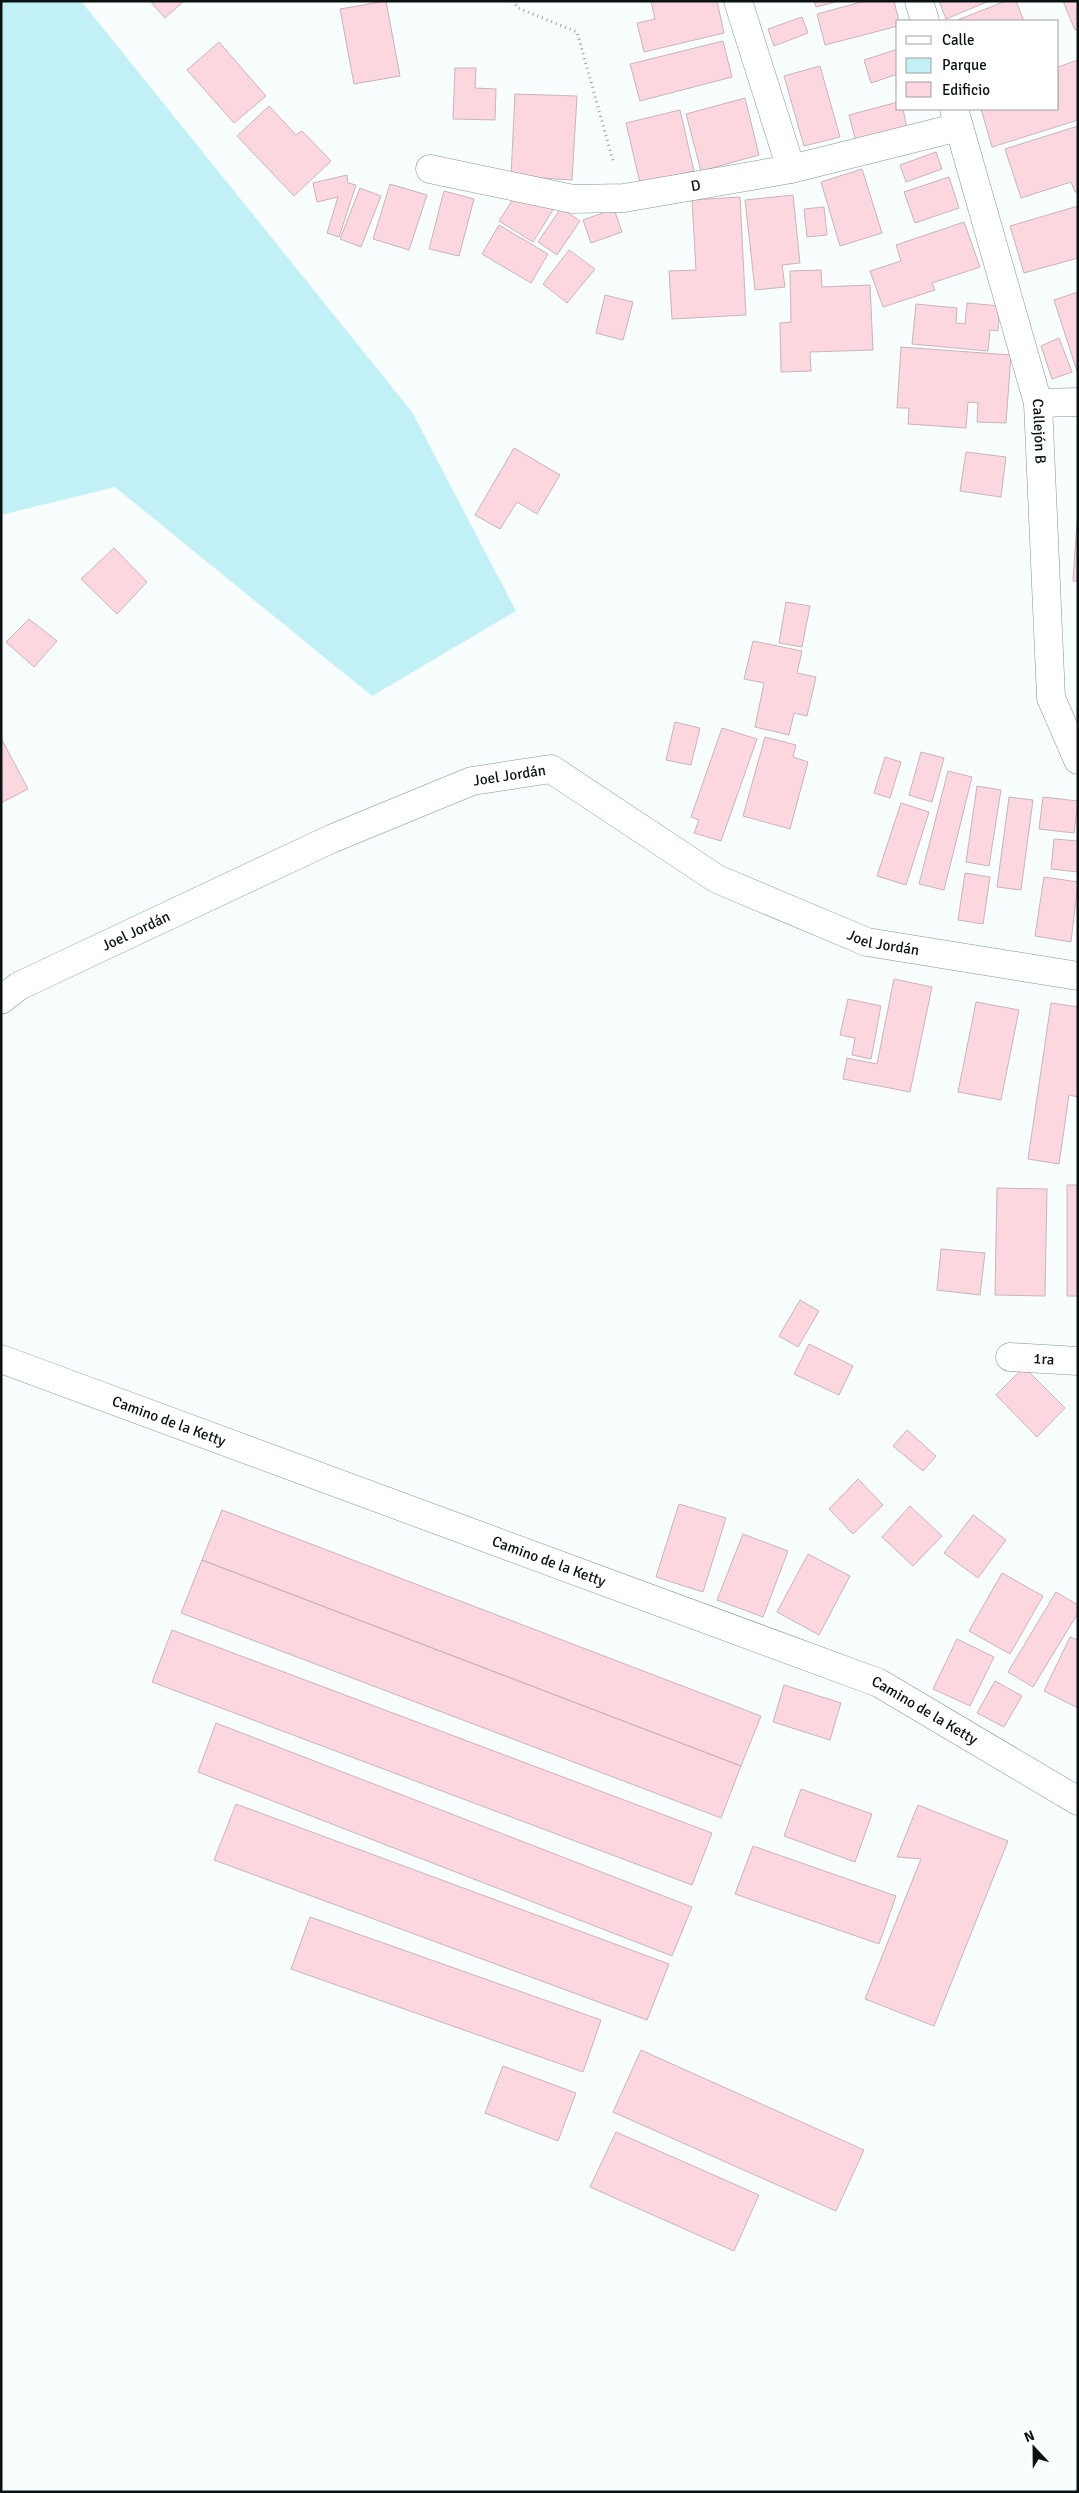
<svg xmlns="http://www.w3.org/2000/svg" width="1079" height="2493" font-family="Signika,sans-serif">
	<rect width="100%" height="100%" fill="#f8fdfd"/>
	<path fill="#c2f0f7" d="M1,1H81L412,412L516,611L372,696L115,487L1,515Z"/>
	<path fill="#fcd7df" stroke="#cab4b9" d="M150,1H184L165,18Z
		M386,1L400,76L354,84L340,9Z
		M651,1H717L724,33L644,52L637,23L655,19Z
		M814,1H839L816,7Z
		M865,1H894L899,21L898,26L825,45L817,14Z
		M939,1H989L946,19Z
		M1006,1H1016L1024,21H955Z
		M1063,1H1078V29L1075,30Z
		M802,17L808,33L774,46L768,29Z
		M723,41L732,77L640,101L630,64Z
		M219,42L266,96L234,123L187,70Z
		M898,49V74L871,83L864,60Z
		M1078,60V120L992,147L981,109H1058V67Z
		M820,66L840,137L804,146L784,76Z
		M455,68H476L475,88L496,89L495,120L453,119Z
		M515,94L577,96L572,180L511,176Z
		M745,98L759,155L701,171L686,114Z
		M898,102V109H903L907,129L856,142L849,115Z
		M269,106L296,135L302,131L331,161L294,196L237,136Z
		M680,110L694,171L640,183L626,123Z
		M1078,126V192H1075L1071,182L1021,198L1005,149Z
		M936,152L942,169L906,182L900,165Z
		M862,169L882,233L840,246L821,182Z
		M347,175L348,183L356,185L339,237L327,233L338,197L317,202L313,183Z
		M949,177L959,208L915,223L904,192Z
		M390,184L427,195L409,250L373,239Z
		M360,188L381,196L361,247L340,239Z
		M519,190L553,210L533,242L499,221Z
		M444,191L474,199L459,256L429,249Z
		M793,195L800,263L782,265L785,287L755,290L745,200Z
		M740,197L746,315L672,319L669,271L696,270L692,200Z
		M1078,206V258L1024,273L1010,226Z
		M824,207L827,235L807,237L804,209Z
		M561,208L580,221L557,255L538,242Z
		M614,209L622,232L591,243L583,220Z
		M964,222L980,267L932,283L935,290L883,307L870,271L901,261L896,245Z
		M499,225L548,254L531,283L482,254Z
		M569,250L595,269L567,303L543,284Z
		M821,270L822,287L870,285L873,350L810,352L811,371L781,372L780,323L791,322L790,271Z
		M1078,292V370L1077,371L1054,300Z
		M605,295L633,302L623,340L596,333Z
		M967,303L1000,306L998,331L990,330L988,351L912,344L916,304L957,308L956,323L965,324Z
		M1059,338L1072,372L1052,379L1041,346Z
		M901,347L1011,355L1006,423L977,422L978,403L968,402L966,428L908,424L909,408H897Z
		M514,448L560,475L537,514L517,502L500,529L475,515Z
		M966,452L1006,457L1001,497L960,491Z
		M1077,522H1078V581H1073Z
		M114,548L147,582L117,614L81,579Z
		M786,602L810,606L802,647L779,643Z
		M29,619L57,641L34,667L6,642Z
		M753,641L802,651L797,673L816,677L807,716L794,713L789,735L755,727L764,683L744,679Z
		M675,722L700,728L691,765L666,760Z
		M722,728L757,739L721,841L694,833L699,820L691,817Z
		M765,737L796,745L793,757L808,762L790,829L743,816Z
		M1,738L28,789L1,803Z
		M921,752L944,758L932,802L909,795Z
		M885,757L901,762L890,798L874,793Z
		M948,771L972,777L944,890L919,884Z
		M977,786L1001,790L989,866L966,862Z
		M1009,797L1033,800L1021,890L997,887Z
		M1043,797L1078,801L1074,833L1039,829Z
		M901,803L929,812L906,885L877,876Z
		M1054,839L1078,841V872L1051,869Z
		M965,873L990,877L983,924L958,920Z
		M1044,877L1078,882L1071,942L1035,936Z
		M894,979L932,987L910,1092L843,1079L847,1058L877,1064Z
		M848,999L881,1006L871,1059L852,1055L855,1038L840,1035Z
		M976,1002L1019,1010L1001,1100L958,1092Z
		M1051,1003L1078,1007V1097L1069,1095L1059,1164L1028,1159Z
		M1067,1185H1078V1296H1067Z
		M997,1188L1047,1189L1045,1296L995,1295Z
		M941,1249L985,1253L980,1295L937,1290Z
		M800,1300L819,1311L798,1347L779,1336Z
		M809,1344L853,1366L839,1395L794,1374Z
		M1024,1367L1065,1408L1037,1437L996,1395Z
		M907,1430L936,1456L923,1471L893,1446Z
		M858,1479L883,1505L853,1534L829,1509Z
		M679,1504L726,1518L703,1592L656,1577Z
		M910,1506L942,1536L913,1566L882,1537Z
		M222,1510L761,1716L741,1766L202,1560Z
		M973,1515L1006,1540L978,1578L944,1553Z
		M743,1534L788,1551L763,1617L717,1600Z
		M808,1554L850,1576L819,1635L777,1612Z
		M202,1560L741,1766L721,1818L181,1613Z
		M1002,1573L1043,1596L1010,1654L969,1631Z
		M1056,1592L1078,1605V1613L1033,1687L1008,1672Z
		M172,1630L712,1833L692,1885L152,1682Z
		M1070,1637L1078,1640V1708L1044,1691Z
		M957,1639L994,1657L970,1706L933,1689Z
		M995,1681L1022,1696L1004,1727L977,1713Z
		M784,1685L841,1703L830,1740L773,1722Z
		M216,1723L692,1907L672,1956L198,1772Z
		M801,1789L872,1814L855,1862L784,1836Z
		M236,1804L669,1964L647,2020L214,1860Z
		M918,1805L1008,1841L934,2026L865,1999L921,1859L897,1857Z
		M753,1846L896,1896L879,1944L735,1894Z
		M310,1917L601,2020L583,2072L291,1969Z
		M641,2050L864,2150L836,2211L613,2112Z
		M503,2066L576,2093L558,2141L485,2113Z
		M616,2132L759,2195L734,2251L590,2187Z"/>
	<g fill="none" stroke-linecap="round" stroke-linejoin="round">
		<defs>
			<g id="minor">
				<path d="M738,1L791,169"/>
				<path d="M919,1L925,21"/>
				<path id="s1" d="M954,109L1038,403L1051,698L1078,760"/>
				<path id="s2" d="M430,169L573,199L624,198L791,169L959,127"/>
				<path d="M1038,403L1078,402"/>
				<path id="s3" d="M1,1000L19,986L331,839L472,781L551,769L717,879L867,942L1078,976"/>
				<path id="s4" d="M1010,1357L1078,1361"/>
				<path id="s5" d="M1,1359L879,1683L1078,1801"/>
			</g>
		</defs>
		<use href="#minor" stroke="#7f9598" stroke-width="29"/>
		<path stroke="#9aa0a0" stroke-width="3" stroke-dasharray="1 4" stroke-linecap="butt" d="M512,1L518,8L577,32L613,161"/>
		<use href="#minor" stroke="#fff" stroke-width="28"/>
	</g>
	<g text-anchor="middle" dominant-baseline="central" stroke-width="4.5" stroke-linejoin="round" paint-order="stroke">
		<g font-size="15" fill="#0a1213" stroke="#fff">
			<text stroke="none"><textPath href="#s2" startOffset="270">D</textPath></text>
			<text stroke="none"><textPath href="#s1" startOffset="334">Callejón B</textPath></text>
			<text stroke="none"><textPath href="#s3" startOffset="558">Joel Jordán</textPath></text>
			<text stroke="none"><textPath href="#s3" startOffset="152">Joel Jordán</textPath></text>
			<text stroke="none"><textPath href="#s3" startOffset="978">Joel Jordán</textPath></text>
			<text stroke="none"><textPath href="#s4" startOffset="34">1ra</textPath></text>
			<text stroke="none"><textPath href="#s5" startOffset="179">Camino de la Ketty</textPath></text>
			<text stroke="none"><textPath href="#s5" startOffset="584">Camino de la Ketty</textPath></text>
			<text stroke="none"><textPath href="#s5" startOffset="989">Camino de la Ketty</textPath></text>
		</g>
	</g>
	<rect width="1079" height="2493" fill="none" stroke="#0a1213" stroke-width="5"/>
	<rect x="896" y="20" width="162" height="90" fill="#ffffff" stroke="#9da0a1"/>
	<rect x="906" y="36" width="25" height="8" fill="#ffffff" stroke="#9da0a1"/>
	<text x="942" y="45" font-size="15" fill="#0a1213">Calle</text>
	<rect x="906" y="58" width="25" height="15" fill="#c2f0f7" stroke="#9da0a1"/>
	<text x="942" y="70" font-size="15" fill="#0a1213">Parque</text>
	<rect x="906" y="82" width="25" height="15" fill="#fcd7df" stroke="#9da0a1"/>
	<text x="942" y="95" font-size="15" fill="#0a1213">Edificio</text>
	<g transform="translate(1034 2448) rotate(338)" stroke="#ffffff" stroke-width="4" paint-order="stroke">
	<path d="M0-4L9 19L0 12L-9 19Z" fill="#0a1213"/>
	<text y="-8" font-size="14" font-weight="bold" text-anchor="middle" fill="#0a1213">N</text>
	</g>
</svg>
